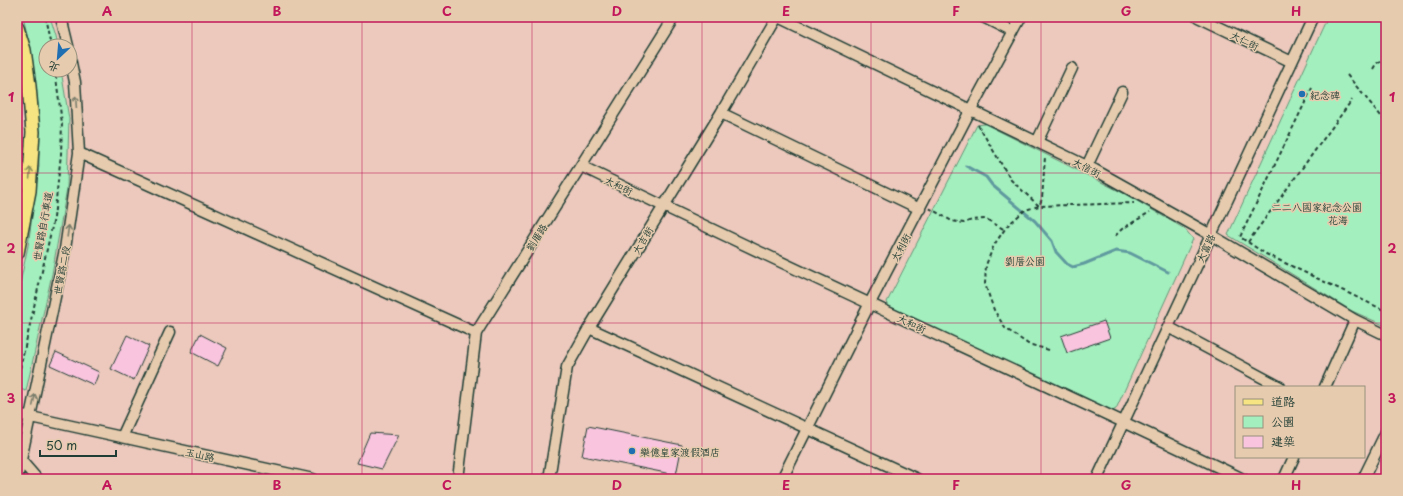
<svg xmlns="http://www.w3.org/2000/svg" width="1403" height="496" font-family="'Playpen Sans','LXGW WenKai TC',sans-serif">
	<rect width="100%" height="100%" fill="#ecc9bc"/>
	<filter id="ink" filterUnits="userSpaceOnUse"><feTurbulence type="fractalNoise" baseFrequency=".025" numOctaves="2"/><feDisplacementMap in="SourceGraphic" scale="8" xChannelSelector="R" yChannelSelector="G"/><feConvolveMatrix kernelMatrix="1 2 1 2 8 2 1 2 1" color-interpolation-filters="sRGB"/></filter>
	<g filter="url(#ink)">
		<path fill="#a4efbe" stroke="#629679" d="M23,17H50L56,36L58,46H46V70H61L69,119L67,188L52,274L26,391L17,388V298L28,246L39,166L38,105L32,55Z
			M1328,17H1386V326L1352,311L1228,235Z
			M985,124L1125,194L1185,229L1193,239L1116,409L1107,414L891,311L887,302L977,125Z"/>
		<g fill="none" stroke-linecap="round" stroke-linejoin="round">
			<path stroke="#5f9a9f" stroke-width="3" d="M966,166L986,177L992,185L1035,221L1052,241L1056,252L1067,264L1073,267L1084,264L1116,251L1130,253L1168,272"/>
		</g>
		<path fill="#f9c4de" stroke="#1f3d34" d="M1104,321L1110,338L1067,353L1061,336Z
			M200,334L227,348L218,366L191,352Z
			M127,335L149,346L134,380L111,369Z
			M56,352L99,372L94,385L50,365Z
			M588,426L682,445L676,475L582,456Z
			M370,433L399,435L382,469L357,463Z"/>
		<g fill="none" stroke-linecap="round" stroke-linejoin="round">
			<defs>
				<path id="minor" d="M61,17L68,46
					M778,17L1095,170L1211,235L1355,320L1386,335
					M983,17L1013,32
					M1198,17L1292,62
					M721,113L920,209
					M1037,142L1072,68
					M79,153L476,333
					M581,166C800,274 1023,373 1243,479
					M1087,166L1122,92
					M1168,327L1280,387
					M589,328L917,479
					M1325,387L1355,320
					M17,414L313,479
					M122,437L170,332
					M18,457L37,479
					M17,479L65,249L79,153L75,82L70,58
					M458,479L476,333L674,17
					M549,479L567,367L589,328L721,113L777,17
					M782,479L870,303L971,109L1021,17
					M1097,479L1313,17
					M1284,479L1294,457
					M1363,479L1386,432"/>
				<path id="major" d="M17,28L24,50L29,86L33,132L29,191L17,253"/>
			</defs>
			<use href="#minor" stroke="#1f3d34" stroke-width="13"/>
			<use href="#major" stroke="#1f3d34" stroke-width="16"/>
			<path stroke="#1f3d34" stroke-width="2" stroke-dasharray="4 3" stroke-linecap="butt" d="M45,17L51,46
				M1373,69L1376,64L1386,56
				M1347,75L1386,122
				M1312,88L1240,237L1266,254L1386,311
				M978,125L1011,180L1039,206L1042,199L1045,157
				M929,208L952,221L964,223L972,220L986,219L1005,230
				M1115,236L1122,229L1150,212
				M1248,242L1352,100
				M1049,350L1028,344L1005,328L994,310L985,284L986,265L994,245L1007,226L1025,210L1039,206L1134,203
				M17,382L54,218L61,154L62,123L55,70"/>
			<use href="#minor" stroke="#e7cbae" stroke-width="10"/>
			<use href="#major" stroke="#f6e381" stroke-width="13"/>
		</g>
		<defs><path id="oneway-shaft" d="M-6 0H5M1.5-3L5.5 0L1.5 3" fill="none" stroke-width="1.6" stroke-linecap="round" stroke-linejoin="round"/></defs>
		<g stroke="#797d6b">
			<use href="#oneway-shaft" transform="translate(76 102) rotate(-94)"/>
			<use href="#oneway-shaft" transform="translate(68 231) rotate(-82)"/>
			<use href="#oneway-shaft" transform="translate(34 400) rotate(-78)"/>
		</g>
		<use stroke="#8a905a" href="#oneway-shaft" transform="translate(30 173) rotate(-86)"/>
	</g>
	<path fill="none" stroke="#c2185b" stroke-width="1" stroke-opacity="0.55" d="M192,17V479M362,17V479M532,17V479M702,17V479M871,17V479M1041,17V479M1211,17V479M17,173H1386M17,323H1386"/>
	<g fill="#1f6fb2" stroke="#e7cbae" stroke-width="1.5">
		<circle cx="1302" cy="94" r="4"/>
		<circle cx="632" cy="451" r="4"/>
	</g>
	<g text-anchor="middle" dominant-baseline="central" stroke-width="3" stroke-linejoin="round" paint-order="stroke">
		<g font-size="10" fill="#1f3d34" stroke="#e7cbae">
			<text transform="translate(1245 40) rotate(26)">大仁街</text>
			<text transform="translate(1087 167) rotate(27)">大信街</text>
			<text transform="translate(619 185) rotate(26)">大和街</text>
			<text transform="translate(42 226) rotate(-80)">世賢路自行車道</text>
			<text transform="translate(536 237) rotate(-58)">劉厝路</text>
			<text transform="translate(642 240) rotate(-59)">大吉街</text>
			<text transform="translate(900 247) rotate(-62)">大利街</text>
			<text transform="translate(1205 248) rotate(-65)">大富路</text>
			<text transform="translate(61 270) rotate(-79)">世賢路二段</text>
			<text transform="translate(912 323) rotate(25)">大和街</text>
			<text transform="translate(200 454) rotate(12)">玉山路</text>
		</g>
		<g font-size="10" fill="#1f3d34" stroke="#e7cbae" text-anchor="start">
			<text x="1310" y="94">紀念碑</text>
			<text x="640" y="451">樂億皇家渡假酒店</text>
		</g>
		<g font-size="10" fill="#26463b" stroke="#e7cbae">
			<text x="1317" y="206">二二八國家紀念公園</text>
			<text x="1338" y="219">花海</text>
			<text x="1025" y="260">劉厝公園</text>
		</g>
	</g>
	<rect width="1403" height="496" fill="none" stroke="#e7cbae" stroke-width="44"/>
	<rect x="1235" y="386" width="130" height="72" fill="#e7cbae" stroke="#97927d"/>
	<rect x="1243" y="399" width="20" height="6" fill="#f6e381" stroke="#97927d"/>
	<text x="1271" y="406" font-size="12" fill="#1f3d34">道路</text>
	<rect x="1243" y="416" width="20" height="12" fill="#a4efbe" stroke="#97927d"/>
	<text x="1271" y="426" font-size="12" fill="#1f3d34">公園</text>
	<rect x="1243" y="436" width="20" height="12" fill="#f9c4de" stroke="#97927d"/>
	<text x="1271" y="446" font-size="12" fill="#1f3d34">建築</text>
	<g transform="translate(58 58) rotate(206)"><circle r="19" fill="#e7cbae" stroke="#97927d"/>
	<path d="M0-3L7 15L0 10L-7 15Z" fill="#1f6fb2"/>
	<text y="-6" font-size="11" font-weight="bold" text-anchor="middle" fill="#1f3d34">北</text>
	</g>
	<path d="M40 450v6h76v-6" fill="none" stroke="#1f3d34" stroke-width="2"/>
	<text x="46" y="450" font-size="12" fill="#1f3d34" stroke="#e7cbae" stroke-width="3" paint-order="stroke">50 m</text>
	<rect x="22" y="22" width="1359" height="452" fill="none" stroke="#c2185b" stroke-width="1.5"/>
	<g font-size="13" text-anchor="middle" font-weight="bold" fill="#c2185b">
		<text x="107" y="16">A</text>
		<text x="277" y="16">B</text>
		<text x="447" y="16">C</text>
		<text x="617" y="16">D</text>
		<text x="786" y="16">E</text>
		<text x="956" y="16">F</text>
		<text x="1126" y="16">G</text>
		<text x="1296" y="16">H</text>
		<text x="11" y="102">1</text>
		<text x="1392" y="102">1</text>
		<text x="11" y="253">2</text>
		<text x="1392" y="253">2</text>
		<text x="11" y="403">3</text>
		<text x="1392" y="403">3</text>
		<text x="107" y="490">A</text>
		<text x="277" y="490">B</text>
		<text x="447" y="490">C</text>
		<text x="617" y="490">D</text>
		<text x="786" y="490">E</text>
		<text x="956" y="490">F</text>
		<text x="1126" y="490">G</text>
		<text x="1296" y="490">H</text>
	</g>
</svg>
